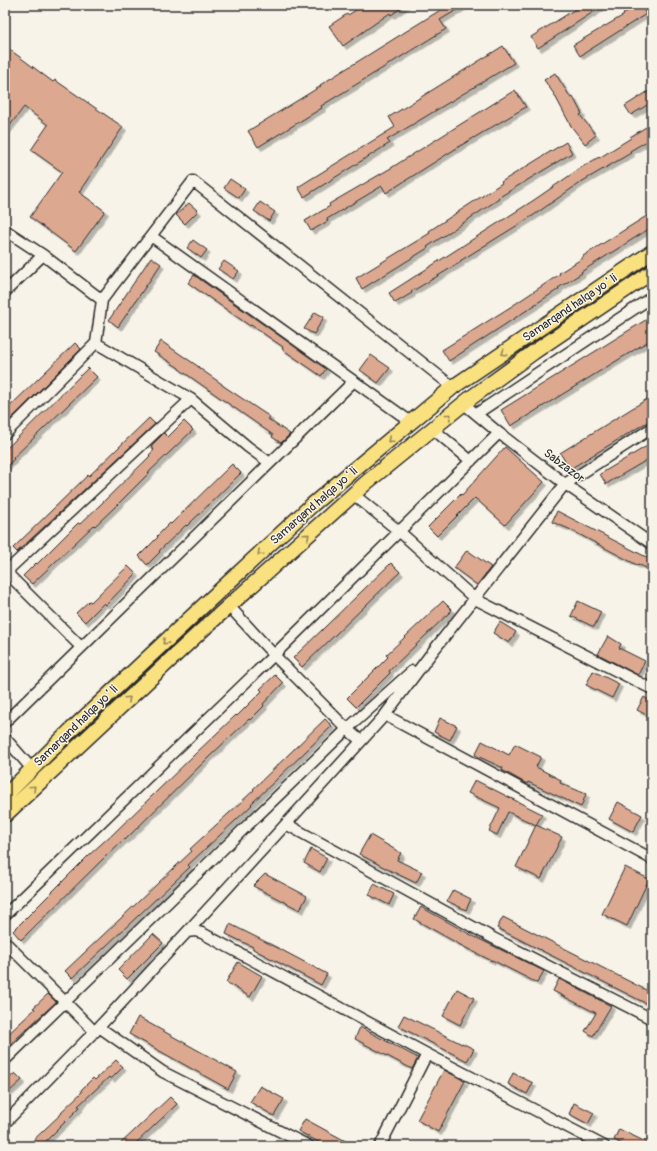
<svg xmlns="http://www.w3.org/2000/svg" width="657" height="1151" font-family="Pangolin,sans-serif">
	<defs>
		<filter id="shadow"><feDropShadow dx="3.5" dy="3.5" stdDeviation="0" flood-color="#0004"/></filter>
	</defs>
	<rect width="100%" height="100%" fill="#f7f3e8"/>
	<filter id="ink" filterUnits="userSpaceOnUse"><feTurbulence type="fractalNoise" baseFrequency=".025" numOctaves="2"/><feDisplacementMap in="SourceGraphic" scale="8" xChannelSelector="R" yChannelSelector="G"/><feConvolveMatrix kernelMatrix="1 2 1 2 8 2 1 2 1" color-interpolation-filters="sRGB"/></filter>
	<g filter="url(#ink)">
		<path fill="#dca890" stroke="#2b2b2b" filter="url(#shadow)" d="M364,5H406L391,15L390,13L343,46L329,26L347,14L348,15Z
			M440,5H465L440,20L446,29L344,92L321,106L322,108L258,147L248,131L321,86L320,85L442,9Z
			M582,5H604L538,48L531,37Z
			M637,5H640L646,14L580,56L573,45L624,15L623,14Z
			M5,46L53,82L55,80L123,127L79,192L105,211L76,251L30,217L62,172L31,150L48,125L24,107L5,132Z
			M503,46L514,63L387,140L390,143L304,197L298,187L395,127L389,117Z
			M555,73L571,98L573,97L582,114L580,115L596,135L585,144L571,126L554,94L544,80Z
			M652,89V102L631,115L625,106Z
			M515,90L526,107L460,146L386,193L382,186L327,219L328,221L311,231L305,221L330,206L329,204L391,168Z
			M646,127L652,135V138L630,151L631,153L581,182L534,215L460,261L461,262L411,292L412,293L395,303L389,293L534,200L582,167L599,157V158L631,138L630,137Z
			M566,142L572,153L498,198L499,199L427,247L428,248L362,289L356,278L430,233L429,231L502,183L501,182Z
			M230,179L245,189L239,198L224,188Z
			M260,202L275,212L269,221L254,211Z
			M189,203L198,211L185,224L176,215Z
			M648,215L652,221V227L581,272L582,273L558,288L559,289L534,305H535L449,361L442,350L512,306L560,274L559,273L583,258V256Z
			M193,240L207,250L201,258L187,248Z
			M151,257L161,264L118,327L109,320Z
			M224,261L239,271L233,279L218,269Z
			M194,275L326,369L321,376L282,349L283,347L251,325L250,326L188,283Z
			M315,312L324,317L314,334L304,329Z
			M652,316V339L511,426L501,410Z
			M161,341L199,367V368L222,384V385L270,417L268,419L290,434L281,443L272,437L273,435L179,369V368L154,352Z
			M75,343L81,349L9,421L5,416V411Z
			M371,355L390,368L378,383L360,370Z
			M88,368L97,377L13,458L14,459L5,468V450Z
			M652,396V419L570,469L560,453Z
			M149,418L155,424L17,552L13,548L88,475L89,476Z
			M184,421L193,430L149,472V473L116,506L95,526L94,525L32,584L23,576L36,563L37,564L78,523L80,524L100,505L150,456L149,455L154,450L151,446L164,433L168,437Z
			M652,443V457L606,484L600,474Z
			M505,447L544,482L505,525L475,498L437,536L428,527L461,494L462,495Z
			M232,464L241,473L187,526L186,525L159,551L160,552L147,565L139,556L158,537L157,536L170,523L171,524Z
			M557,511L652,560V571L638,564L637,565L569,529L552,522Z
			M467,550L491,567L477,585L454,568Z
			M391,563L400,572L302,667L293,658Z
			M128,566L136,574L106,605L104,603L85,622L76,613L89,601L91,602Z
			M443,601L452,610L389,671L390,673L356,707L347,698L388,657L386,655Z
			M578,601L601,612L594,627L571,616Z
			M500,622L516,632L509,643L493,633Z
			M608,636L621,644L619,648L645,661L638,675L598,654Z
			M593,671L619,684L612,698L586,685Z
			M275,675L283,683L263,704L264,706L250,720L249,719L209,757L125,840L124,839L104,858L21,940L13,931L89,855L110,836H111L194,755L236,715L237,716L262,691L260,689Z
			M644,697L652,702V718L637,710Z
			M440,718L457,726L450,740L434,732Z
			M325,719L332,726L251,804L252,805L188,865L190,867L72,978L65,971L192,851L190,849L254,790L253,789Z
			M482,741L509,755L515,744L541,757L536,767L561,780L560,783L586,794L581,807L528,782L527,784L502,770L503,768L475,755Z
			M475,780L542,814L536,825L508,812L497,835L489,831L500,808L468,793Z
			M618,802L642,815L633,832L609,819Z
			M536,825L562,837L541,879L516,867Z
			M370,835L401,853L397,860L422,872L416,883L391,871L359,854Z
			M311,849L327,858L320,872L304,863Z
			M625,867L649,879L627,926L602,914Z
			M265,874L307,896L300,910L253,886Z
			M374,884L394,894L389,905L369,895Z
			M453,890L471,899L466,910L447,901Z
			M421,907L473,936L544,971L537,983L492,960V961L464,947L414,919Z
			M503,917L652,993L647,1004L497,928Z
			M230,924L278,948L327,974L321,985L253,949V947L226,934Z
			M153,934L163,943L127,979L118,970Z
			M238,962L262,976L250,997L226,982Z
			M559,979L611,1006L593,1036L585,1031L596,1013L553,991Z
			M457,989L474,998L460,1025L443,1016Z
			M48,994L56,1002L5,1049V1037L35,1009L33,1008Z
			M404,1015L462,1044V1043L474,1049L467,1061L398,1026Z
			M138,1017L237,1072L228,1089L129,1034Z
			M360,1027L418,1058L412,1069L355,1039Z
			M116,1060L123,1067L111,1079L109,1077L78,1106L80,1107L41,1146H27L62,1113L61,1112L82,1092L81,1090L93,1078L95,1080Z
			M444,1070L465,1081L438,1132L417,1120Z
			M15,1073L22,1080L9,1092L5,1087V1082Z
			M513,1073L533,1083L527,1094L508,1084Z
			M260,1086L284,1099L274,1116L250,1102Z
			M170,1097L177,1104L134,1145L136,1146H118Z
			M574,1103L594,1113L588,1124L569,1114Z
			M305,1119L327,1131L355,1146H326L298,1131Z
			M619,1129L652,1145V1146H626L614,1140Z"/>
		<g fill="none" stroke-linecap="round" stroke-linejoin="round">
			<defs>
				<path id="minor" d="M5,230L43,255L102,300L193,181L453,387
					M151,236L411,422
					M5,292L43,255
					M102,300L96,343L191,399L248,447L270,463
					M464,404L499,433L565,484L652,544
					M476,414L652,297
					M433,429L471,461
					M5,434L96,343
					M353,494L400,532L475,599L652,689
					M229,606L274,655L347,729L361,741
					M81,647L10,576L9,572L10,568L191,399
					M385,715L652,859
					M5,722L354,381
					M5,738L32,769
					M286,824L493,938L652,1019
					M5,915L274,655L499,433
					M187,932L286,824L385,715L430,655L565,484L652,428
					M5,942L95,1032
					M99,1027L163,1072L309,1146
					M5,1060L347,729L412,671
					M5,1123L99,1027L187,932L195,931L202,933L427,1054L604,1146
					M380,1146L427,1054"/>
				<path id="highway" d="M5,796L70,731L202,607L312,505L357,467L453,387L652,252
					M5,815L200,632L367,482L468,400L534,352L652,272"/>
			</defs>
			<use href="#minor" stroke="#2b2b2b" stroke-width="13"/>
			<use href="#highway" stroke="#2b2b2b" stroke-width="17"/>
			<use href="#minor" stroke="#f7f3e8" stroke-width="10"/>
			<use href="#highway" stroke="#fae180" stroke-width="14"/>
		</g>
		<defs><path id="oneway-chevron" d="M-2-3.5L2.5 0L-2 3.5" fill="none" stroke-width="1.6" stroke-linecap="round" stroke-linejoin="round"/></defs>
		<g stroke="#928656">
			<use href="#oneway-chevron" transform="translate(504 353) rotate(146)"/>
			<use href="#oneway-chevron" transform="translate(449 416) rotate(-39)"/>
			<use href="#oneway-chevron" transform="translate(390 440) rotate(140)"/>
			<use href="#oneway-chevron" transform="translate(307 536) rotate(-42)"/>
			<use href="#oneway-chevron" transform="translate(260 553) rotate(137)"/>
			<use href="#oneway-chevron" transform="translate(165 642) rotate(136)"/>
			<use href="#oneway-chevron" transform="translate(128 699) rotate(-43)"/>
			<use href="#oneway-chevron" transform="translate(33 788) rotate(-43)"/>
		</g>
	</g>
	<g text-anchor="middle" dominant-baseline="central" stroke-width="3" stroke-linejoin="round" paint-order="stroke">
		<g font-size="12" fill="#2b2b2b" stroke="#f7f3e8">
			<text transform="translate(570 308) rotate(-34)">Samarqand halqa yoʻli</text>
			<text transform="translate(564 466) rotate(37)">Sabzazor</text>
			<text transform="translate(314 506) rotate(-41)">Samarqand halqa yoʻli</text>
			<text transform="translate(76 726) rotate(-44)">Samarqand halqa yoʻli</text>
		</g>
	</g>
	<rect width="657" height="1151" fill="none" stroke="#f7f3e8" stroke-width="20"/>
	<rect x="10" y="10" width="637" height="1131" fill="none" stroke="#2b2b2b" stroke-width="1.5" filter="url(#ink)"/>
</svg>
